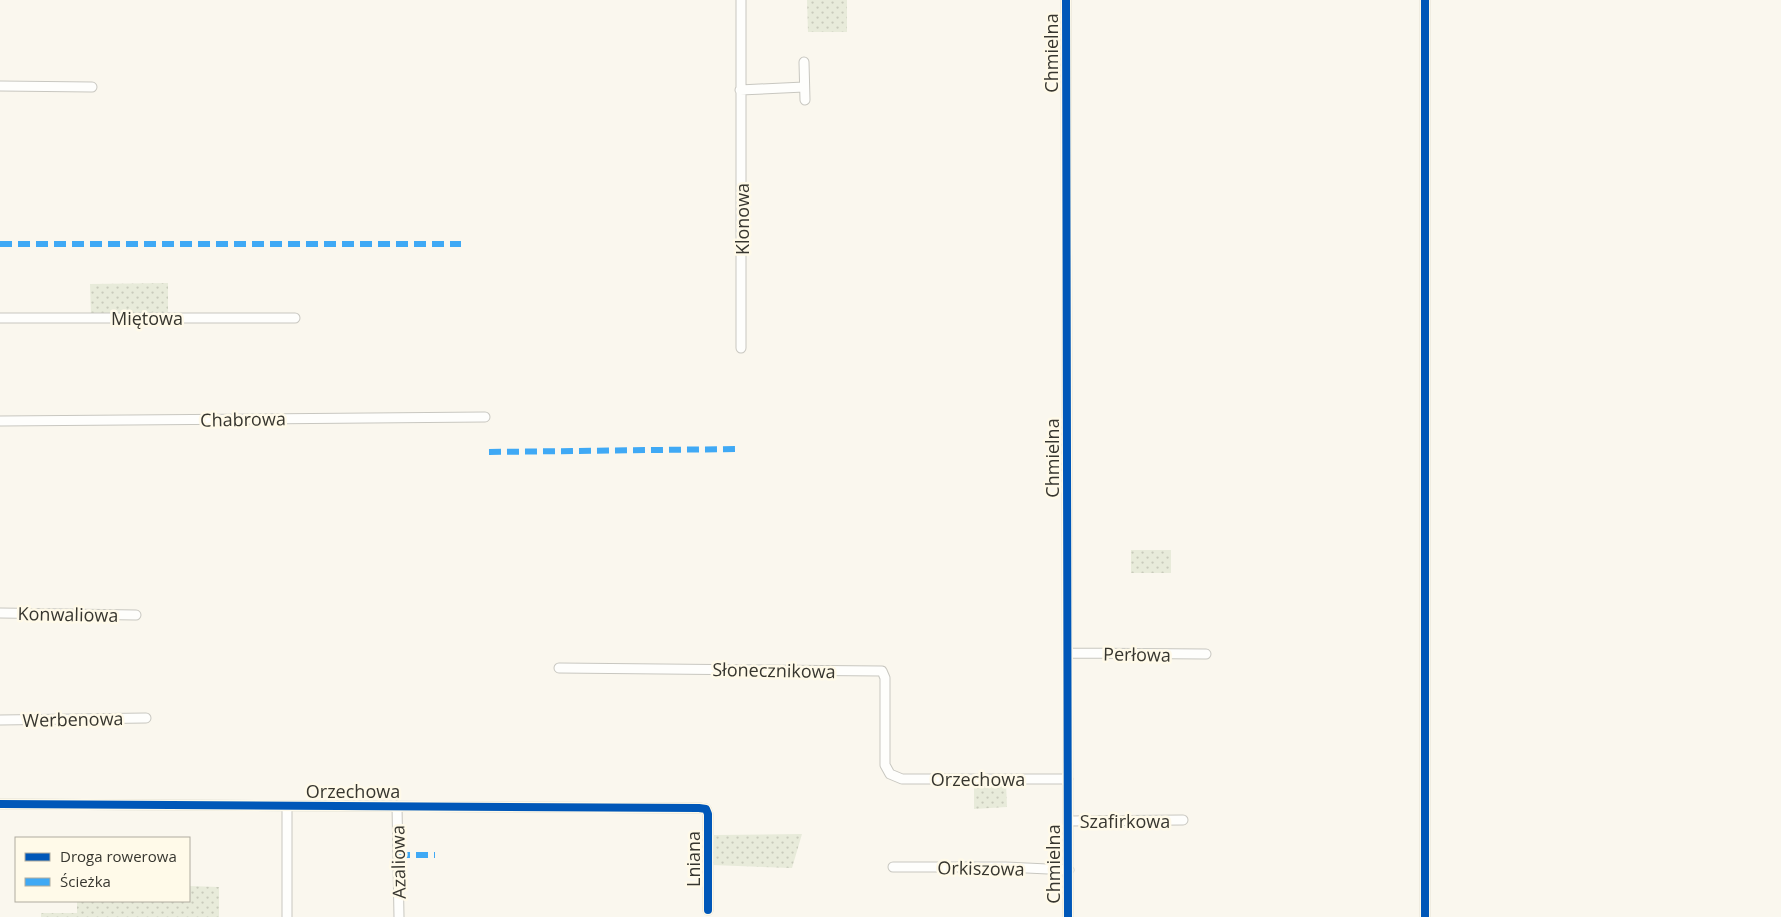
<svg xmlns="http://www.w3.org/2000/svg" width="1781" height="917" font-family="'Open Sans',sans-serif">
	<defs>
		<pattern id="green-dots" width="8" height="8" patternUnits="userSpaceOnUse" patternTransform="scale(1.25)"><rect width="8" height="8" fill="#e8ebda"/><path d="M2 2h.1M6 6h.1" fill="none" stroke="#c8cabb" stroke-width="1.8" stroke-linecap="round"/></pattern>
	</defs>
	<rect width="100%" height="100%" fill="#faf7ee"/>
	<path fill="url(#green-dots)" d="M807,0H847V32H808Z
		M168,283V313L91,315L90,284Z
		M1131,550H1171V573H1131Z
		M1006,783L1007,807L974,809V784Z
		M802,834L792,868L712,865L714,835Z
		M189,886L219,887V917H41V913H77V901H189Z"/>
	<g fill="none" stroke-linecap="round" stroke-linejoin="round">
		<defs>
			<path id="minor" d="M1066,0L1068,917
				M1425,0V917
				M804,62L805,100
				M0,86L92,87
				M740,90L804,87
				M0,318H295
				M741,348V0
				M0,421L485,417
				M0,613L136,615
				M1068,653L1206,654
				M559,668L882,671L885,678V765L890,774L902,779H1068
				M0,720L146,718
				M0,804L699,808L706,809L708,814V910
				M287,806V917
				M397,806L399,917
				M1068,821L1183,820
				M893,867H1005L1069,870"/>
		</defs>
		<use href="#minor" stroke="#c8c7c0" stroke-width="11"/>
		<use href="#minor" stroke="#fefefc" stroke-width="9"/>
		<path stroke="#3fa9f5" stroke-width="6" stroke-dasharray="12 6" stroke-linecap="butt" d="M0,244H461
			M489,452L738,449
			M398,855H435"/>
		<defs>
			<path id="cycleway" d="M1066,0L1068,917
				M1425,0V917
				M0,804L699,808L706,809L708,814V910"/>
		</defs>
		<use href="#cycleway" stroke="#fffae9" stroke-width="11"/>
		<use href="#cycleway" stroke="#0057b8" stroke-width="8"/>
	</g>
	<g text-anchor="middle" dominant-baseline="central" stroke-width="5" stroke-linejoin="round" paint-order="stroke">
		<g font-size="18" fill="#37362f" stroke="#fffae9">
			<text transform="translate(1051 53) rotate(-90)">Chmielna</text>
			<text transform="translate(742 219) rotate(-90)">Klonowa</text>
			<text x="147" y="318">Miętowa</text>
			<text transform="translate(243 419) rotate(-1)">Chabrowa</text>
			<text transform="translate(1052 458) rotate(-90)">Chmielna</text>
			<text transform="translate(68 614) rotate(1)">Konwaliowa</text>
			<text transform="translate(1137 654) rotate(1)">Perłowa</text>
			<text transform="translate(774 670) rotate(1)">Słonecznikowa</text>
			<text transform="translate(73 719) rotate(-1)">Werbenowa</text>
			<text x="978" y="779">Orzechowa</text>
			<text x="353" y="791">Orzechowa</text>
			<text x="1125" y="821">Szafirkowa</text>
			<text transform="translate(693 859) rotate(-90)">Lniana</text>
			<text transform="translate(398 862) rotate(-91)">Azaliowa</text>
			<text transform="translate(1053 864) rotate(-90)">Chmielna</text>
			<text transform="translate(981 868) rotate(1)">Orkiszowa</text>
		</g>
	</g>
	<rect x="15" y="837" width="175" height="65" fill="#fffae9" stroke="#afac9f"/>
	<rect x="25" y="853" width="25" height="8" fill="#0057b8" stroke="#afac9f"/>
	<text x="60" y="862" font-size="15" fill="#37362f">Droga rowerowa</text>
	<rect x="25" y="878" width="25" height="8" fill="#3fa9f5" stroke="#afac9f"/>
	<text x="60" y="887" font-size="15" fill="#37362f">Ścieżka</text>
</svg>
